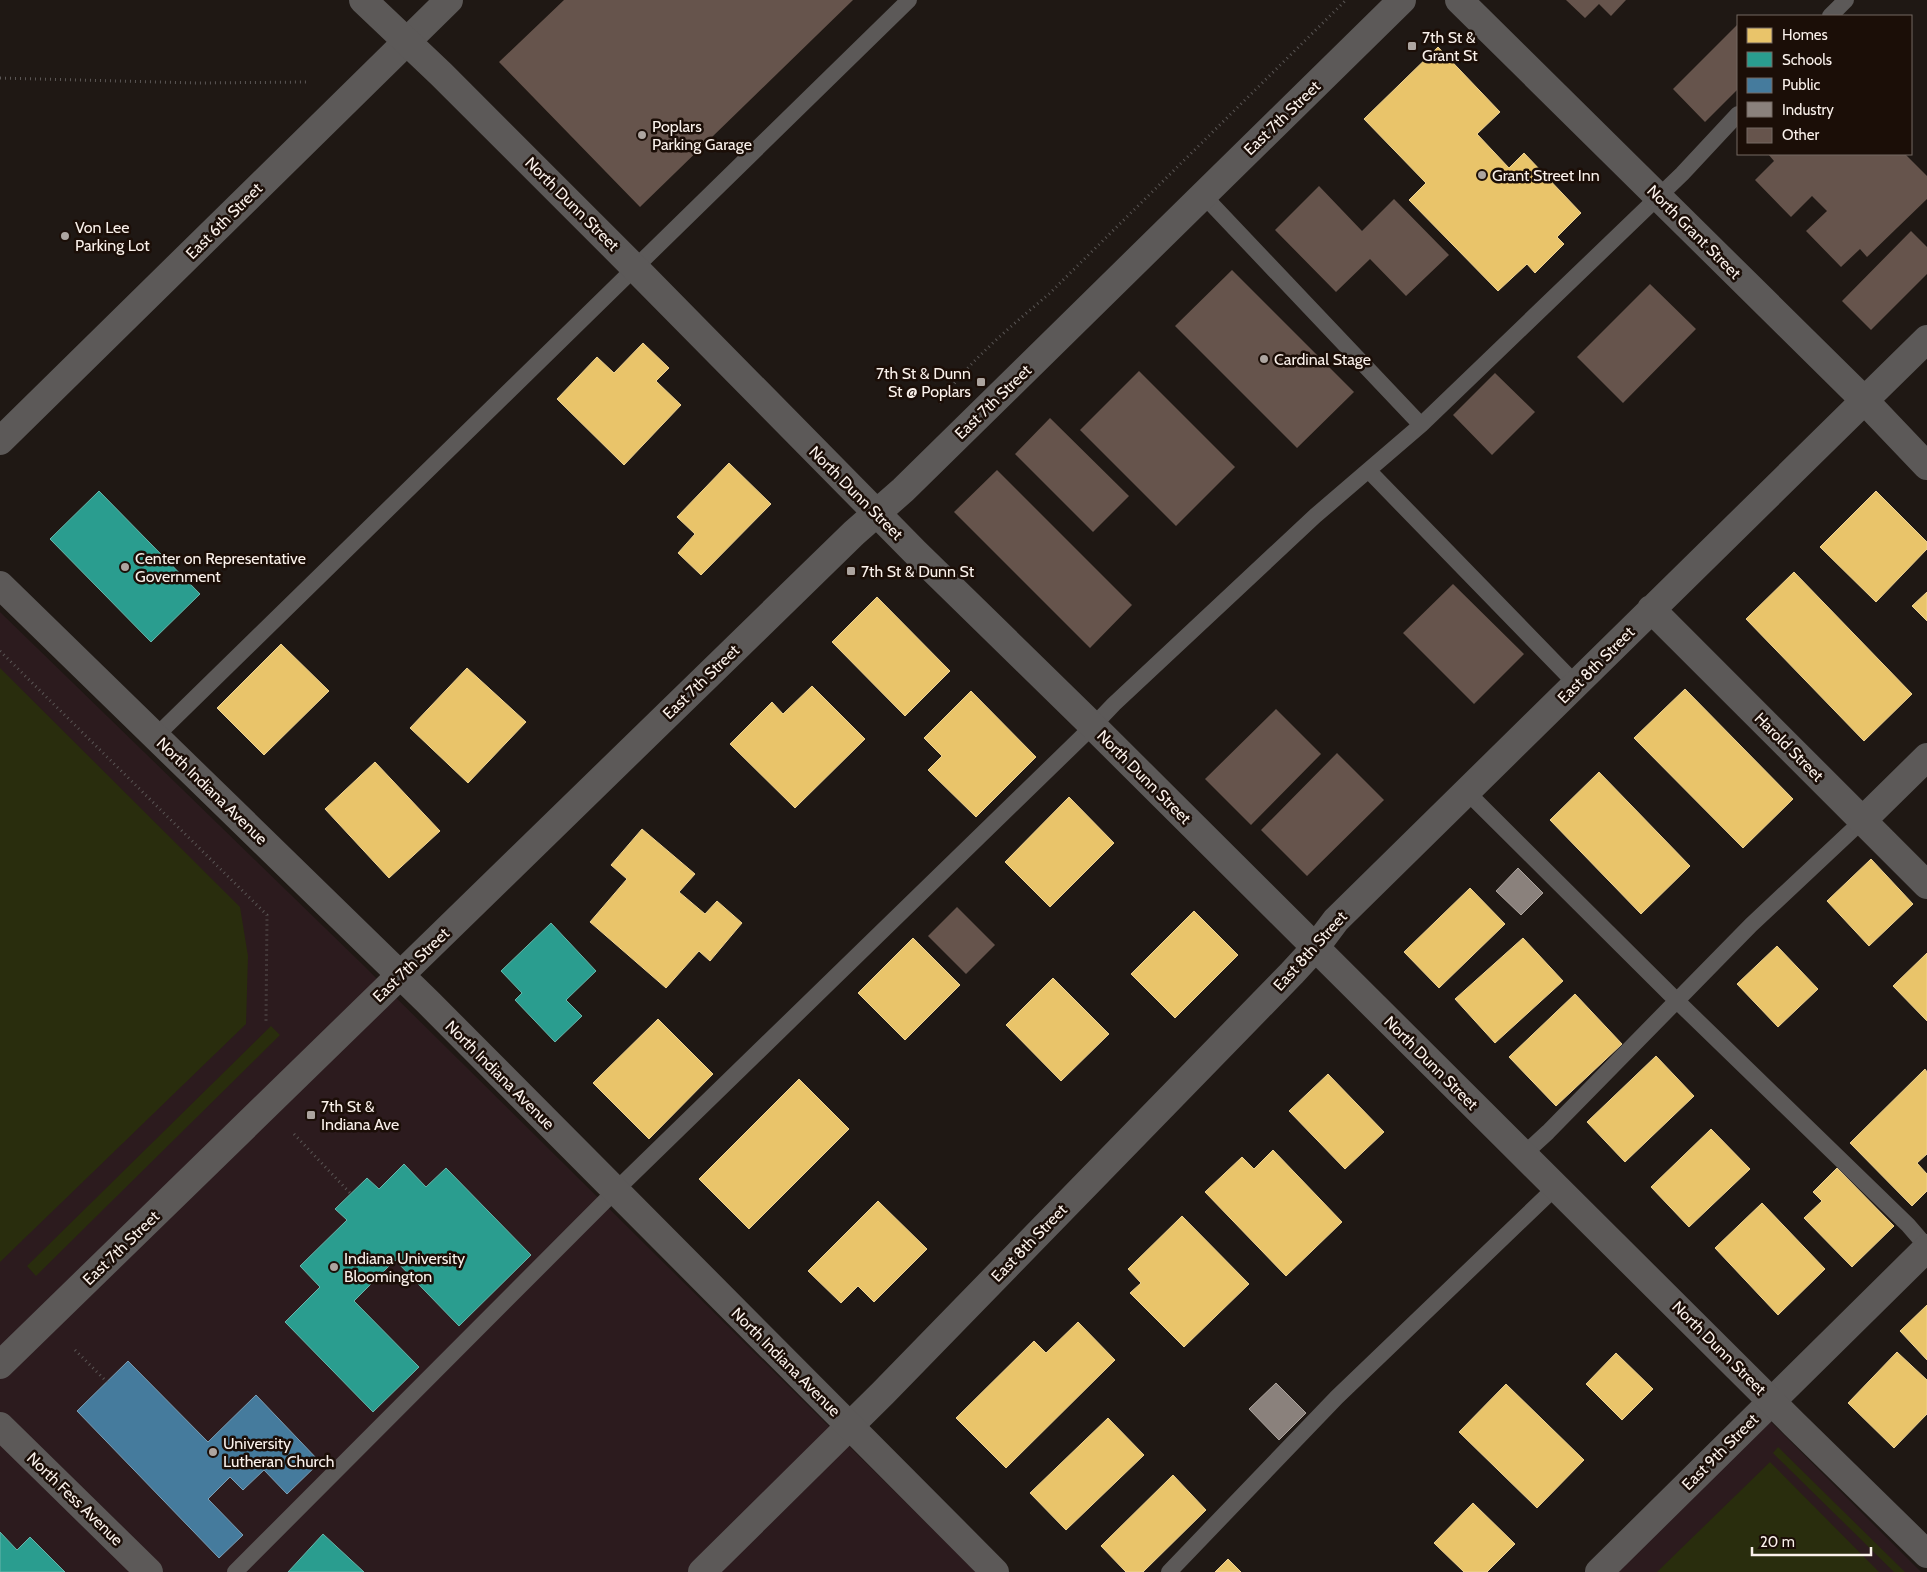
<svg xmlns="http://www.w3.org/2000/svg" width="1927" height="1572" font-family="Cabin,sans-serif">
	<rect width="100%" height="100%" fill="#1f1814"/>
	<path fill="#2c1b1e" d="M0,612L360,962L976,1572H0Z
		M1770,1421L1921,1572H1618Z"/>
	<path fill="#292d0d" d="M0,668L240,907L248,956L246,1024L0,1262Z
		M271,1026L280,1035L36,1276L27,1266Z
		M1778,1447L1905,1572H1894L1773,1453Z
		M1770,1462L1879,1572H1657Z"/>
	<path fill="#e9c46a" stroke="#eed291" d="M1438,47L1500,112L1477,134L1509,168L1524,153L1581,213L1557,237L1564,244L1535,273L1527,264L1498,291L1409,200L1426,183L1364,119Z
		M643,343L669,368L656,381L681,405L624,465L557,399L597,357L614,373Z
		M729,463L771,504L701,575L678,553L695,534L677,517Z
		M1876,491L1927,542V549L1876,602L1820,547Z
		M1794,572L1912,694L1864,741L1746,619Z
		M1927,592V621L1912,606Z
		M877,597L950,671L905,716L832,642Z
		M281,644L329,691L264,755L217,708Z
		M467,668L526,722L468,783L410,728Z
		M812,686L865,739L795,808L730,744L772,702L783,714Z
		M1685,689L1793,799L1743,848L1634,738Z
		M971,691L1036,757L976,817L928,770L942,756L924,738Z
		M375,762L440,831L389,878L325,809Z
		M1599,772L1690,866L1641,914L1550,820Z
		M1069,797L1114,843L1050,907L1005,862Z
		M642,829L695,874L679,892L705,914L717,901L742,923L710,961L699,951L666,988L590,922L627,879L611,865Z
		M1871,859L1913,904L1869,946L1827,901Z
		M1470,888L1505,924L1439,988L1404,952Z
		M1194,911L1238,955L1175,1018L1131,974Z
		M913,938L960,985L905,1040L858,993Z
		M1523,938L1563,981L1495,1043L1455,999Z
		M1777,946L1818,989L1778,1027L1737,984Z
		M1927,953V1021L1893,986Z
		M1053,978L1109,1034L1061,1081L1006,1025Z
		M1575,994L1622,1044L1556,1106L1509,1057Z
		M658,1019L713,1074L649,1139L593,1083Z
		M1656,1056L1694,1096L1625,1162L1587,1122Z
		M1925,1069L1927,1072V1154L1917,1163L1927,1174V1191L1912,1206L1850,1143Z
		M1328,1074L1384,1132L1345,1169L1289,1111Z
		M799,1079L849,1129L749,1229L699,1179Z
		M1711,1129L1750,1169L1689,1227L1651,1187Z
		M1273,1150L1342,1222L1286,1276L1205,1192L1242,1157L1254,1169Z
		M1837,1168L1894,1226L1852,1267L1804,1218L1822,1201L1813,1192Z
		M878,1201L927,1249L874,1302L858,1286L841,1303L808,1271Z
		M1762,1203L1825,1269L1778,1315L1715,1248Z
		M1182,1216L1249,1284L1184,1347L1130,1293L1141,1283L1128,1269Z
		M1927,1305V1360L1900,1331Z
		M1078,1322L1115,1360L1006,1468L956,1418L1034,1341L1046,1353Z
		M1897,1352L1927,1380V1414L1894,1448L1848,1403Z
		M1616,1353L1653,1389L1622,1420L1586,1384Z
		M1506,1384L1584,1460L1537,1508L1459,1432Z
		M1108,1418L1144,1455L1066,1530L1030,1493Z
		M1173,1475L1206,1510L1143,1572H1126L1101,1546Z
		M1473,1503L1515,1544L1487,1572H1464L1434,1543Z
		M1228,1559L1241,1572H1215Z"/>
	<path fill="#2a9d8f" stroke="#68b6ab" d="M99,491L200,594L151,642L50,539Z
		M551,923L596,971L566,1000L582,1016L555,1042L515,1000L522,993L501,971Z
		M404,1164L426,1187L446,1168L531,1255L459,1326L395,1260L354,1301L419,1367L373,1412L285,1322L320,1287L300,1266L347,1220L335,1209L367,1178L379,1189Z
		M0,1532L17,1550L30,1537L65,1572H0Z
		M323,1534L364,1572H288Z"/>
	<path fill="#457b9d" stroke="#7b9eb4" d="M128,1361L208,1442L256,1395L320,1462L287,1494L264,1470L243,1490L230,1477L208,1499L243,1535L219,1558L77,1411Z"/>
	<path fill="#8a817c" stroke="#aca39d" d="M1518,868L1543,893L1521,915L1496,891Z
		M1276,1383L1306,1413L1279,1440L1249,1409Z"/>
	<path fill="#66544c" d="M564,0H853L640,207L499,62Z
		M1566,0H1626L1611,16L1599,4L1585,18Z
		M1738,24V89L1705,122L1673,89Z
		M1768,154H1905L1927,176V199L1867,257L1860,249L1841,267L1806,231L1827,211L1812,196L1791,217L1755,180L1774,161Z
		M1319,186L1362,231L1394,199L1449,255L1406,296L1370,259L1336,292L1275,230Z
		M1911,231L1927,247V274L1871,330L1842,301Z
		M1232,270L1354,392L1297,448L1175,326Z
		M1650,284L1696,329L1623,403L1577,357Z
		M1139,371L1235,467L1176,526L1080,430Z
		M1495,373L1535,412L1492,455L1453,415Z
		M1050,418L1129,496L1093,532L1015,454Z
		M997,470L1132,605L1090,648L954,512Z
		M1453,584L1524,654L1474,704L1403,633Z
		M1276,709L1321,754L1251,825L1205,779Z
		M1337,753L1384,800L1307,876L1261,830Z
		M957,907L995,945L966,974L928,936Z"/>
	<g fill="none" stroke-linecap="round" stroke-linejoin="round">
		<path stroke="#5a5655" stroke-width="3" stroke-dasharray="1 4" stroke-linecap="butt" d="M0,78L198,83L307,82
			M939,403C969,361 1010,327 1049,294L1346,0
			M0,651L267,915L266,1022
			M294,1134L351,1194
			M75,1350L107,1382"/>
		<path stroke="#5c5958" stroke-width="16" d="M1830,16L1846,0
			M1203,195L1421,425
			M1369,471L1576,684
			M156,736L909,0
			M1468,793L1677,1001L1908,1225L1927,1247
			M1524,1154L1548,1132L1751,925L1862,821
			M235,1572L616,1190L1093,726L1114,704L1315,516L1421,425L1682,174L1738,114
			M1169,1572L1337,1397L1556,1187"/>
		<path stroke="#5c5958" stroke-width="28" d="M1459,0L1865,401L1927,466
			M0,441L449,0
			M1651,609L1927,885
			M1862,821L1927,757
			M0,1426L149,1572
			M702,1572L883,1393L1292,973L1315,948L1336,920L1927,339
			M1599,1572L1927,1248"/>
		<path stroke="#5c5958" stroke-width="28" d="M363,0L441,74L635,268L915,552L1093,726L1794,1424L1927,1554
			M0,585L428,1002L995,1572
			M0,1365L854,533L903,490L1402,0"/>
	</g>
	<g fill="#ada5a0" stroke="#1b0e07" stroke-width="2">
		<rect x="1407" y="41" width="10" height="10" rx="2.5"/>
		<circle cx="642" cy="135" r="5"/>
		<circle cx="1482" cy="175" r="5"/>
		<circle cx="65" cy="236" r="5"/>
		<circle cx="1264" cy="359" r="5"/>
		<rect x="976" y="377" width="10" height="10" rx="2.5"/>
		<circle cx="125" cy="567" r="5"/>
		<rect x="846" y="566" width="10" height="10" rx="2.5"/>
		<rect x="306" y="1110" width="10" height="10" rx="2.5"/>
		<circle cx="334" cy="1267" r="5"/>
		<circle cx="213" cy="1452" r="5"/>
	</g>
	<g text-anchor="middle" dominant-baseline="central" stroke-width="5" stroke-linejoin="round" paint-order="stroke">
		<g font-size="16" fill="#faf1eb" stroke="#1b0e07" text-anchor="start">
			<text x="1422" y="37">7th St &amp;<tspan x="1422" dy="18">Grant St</tspan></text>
			<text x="652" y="126">Poplars<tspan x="652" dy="18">Parking Garage</tspan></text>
			<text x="1492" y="175">Grant Street Inn</text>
			<text x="75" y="227">Von Lee<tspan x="75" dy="18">Parking Lot</tspan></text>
			<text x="1274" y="359">Cardinal Stage</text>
			<text x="971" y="373" text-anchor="end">7th St &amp; Dunn<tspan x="971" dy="18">St @ Poplars</tspan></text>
			<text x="135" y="558">Center on Representative<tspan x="135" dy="18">Government</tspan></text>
			<text x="861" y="571">7th St &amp; Dunn St</text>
			<text x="321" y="1106">7th St &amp;<tspan x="321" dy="18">Indiana Ave</tspan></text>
			<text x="344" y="1258">Indiana University<tspan x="344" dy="18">Bloomington</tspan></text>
			<text x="223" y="1443">University<tspan x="223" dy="18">Lutheran Church</tspan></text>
		</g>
		<g font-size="16" fill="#faf1eb" stroke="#1b0e07">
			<text transform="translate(1282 118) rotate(-44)">East 7th Street</text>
			<text transform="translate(572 204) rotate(45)">North Dunn Street</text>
			<text transform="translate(224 221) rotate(-45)">East 6th Street</text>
			<text transform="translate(1694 232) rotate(45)">North Grant Street</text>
			<text transform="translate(993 402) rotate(-44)">East 7th Street</text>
			<text transform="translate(856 493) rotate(45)">North Dunn Street</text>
			<text transform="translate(1596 665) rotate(-45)">East 8th Street</text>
			<text transform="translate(701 682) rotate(-44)">East 7th Street</text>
			<text transform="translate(1789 747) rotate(45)">Harold Street</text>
			<text transform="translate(1144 777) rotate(45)">North Dunn Street</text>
			<text transform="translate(212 791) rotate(44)">North Indiana Avenue</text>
			<text transform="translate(1310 951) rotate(-48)">East 8th Street</text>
			<text transform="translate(411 965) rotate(-44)">East 7th Street</text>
			<text transform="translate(1431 1063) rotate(45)">North Dunn Street</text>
			<text transform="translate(500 1075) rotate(45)">North Indiana Avenue</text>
			<text transform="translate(1029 1243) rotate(-46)">East 8th Street</text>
			<text transform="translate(121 1248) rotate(-44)">East 7th Street</text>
			<text transform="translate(1719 1348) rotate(45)">North Dunn Street</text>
			<text transform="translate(786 1362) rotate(45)">North Indiana Avenue</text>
			<text transform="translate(1720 1452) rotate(-45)">East 9th Street</text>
			<text transform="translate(75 1499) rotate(44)">North Fess Avenue</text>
		</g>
	</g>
	<rect x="1737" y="15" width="175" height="140" fill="#1b0e07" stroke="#746962"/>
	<rect x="1747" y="28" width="25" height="15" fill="#e9c46a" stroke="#746962"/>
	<text x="1782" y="40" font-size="15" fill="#faf1eb">Homes</text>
	<rect x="1747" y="52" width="25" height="15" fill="#2a9d8f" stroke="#746962"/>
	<text x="1782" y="65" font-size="15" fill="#faf1eb">Schools</text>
	<rect x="1747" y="78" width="25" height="15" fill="#457b9d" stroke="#746962"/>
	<text x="1782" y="90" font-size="15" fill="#faf1eb">Public</text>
	<rect x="1747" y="102" width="25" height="15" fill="#8a817c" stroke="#746962"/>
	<text x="1782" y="115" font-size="15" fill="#faf1eb">Industry</text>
	<rect x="1747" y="128" width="25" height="15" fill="#66544c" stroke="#746962"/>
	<text x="1782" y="140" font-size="15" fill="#faf1eb">Other</text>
	<path d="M1752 1547v8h119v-8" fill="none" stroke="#faf1eb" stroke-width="2.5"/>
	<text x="1760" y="1547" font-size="15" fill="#faf1eb" stroke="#1b0e07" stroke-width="4" paint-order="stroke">20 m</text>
</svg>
